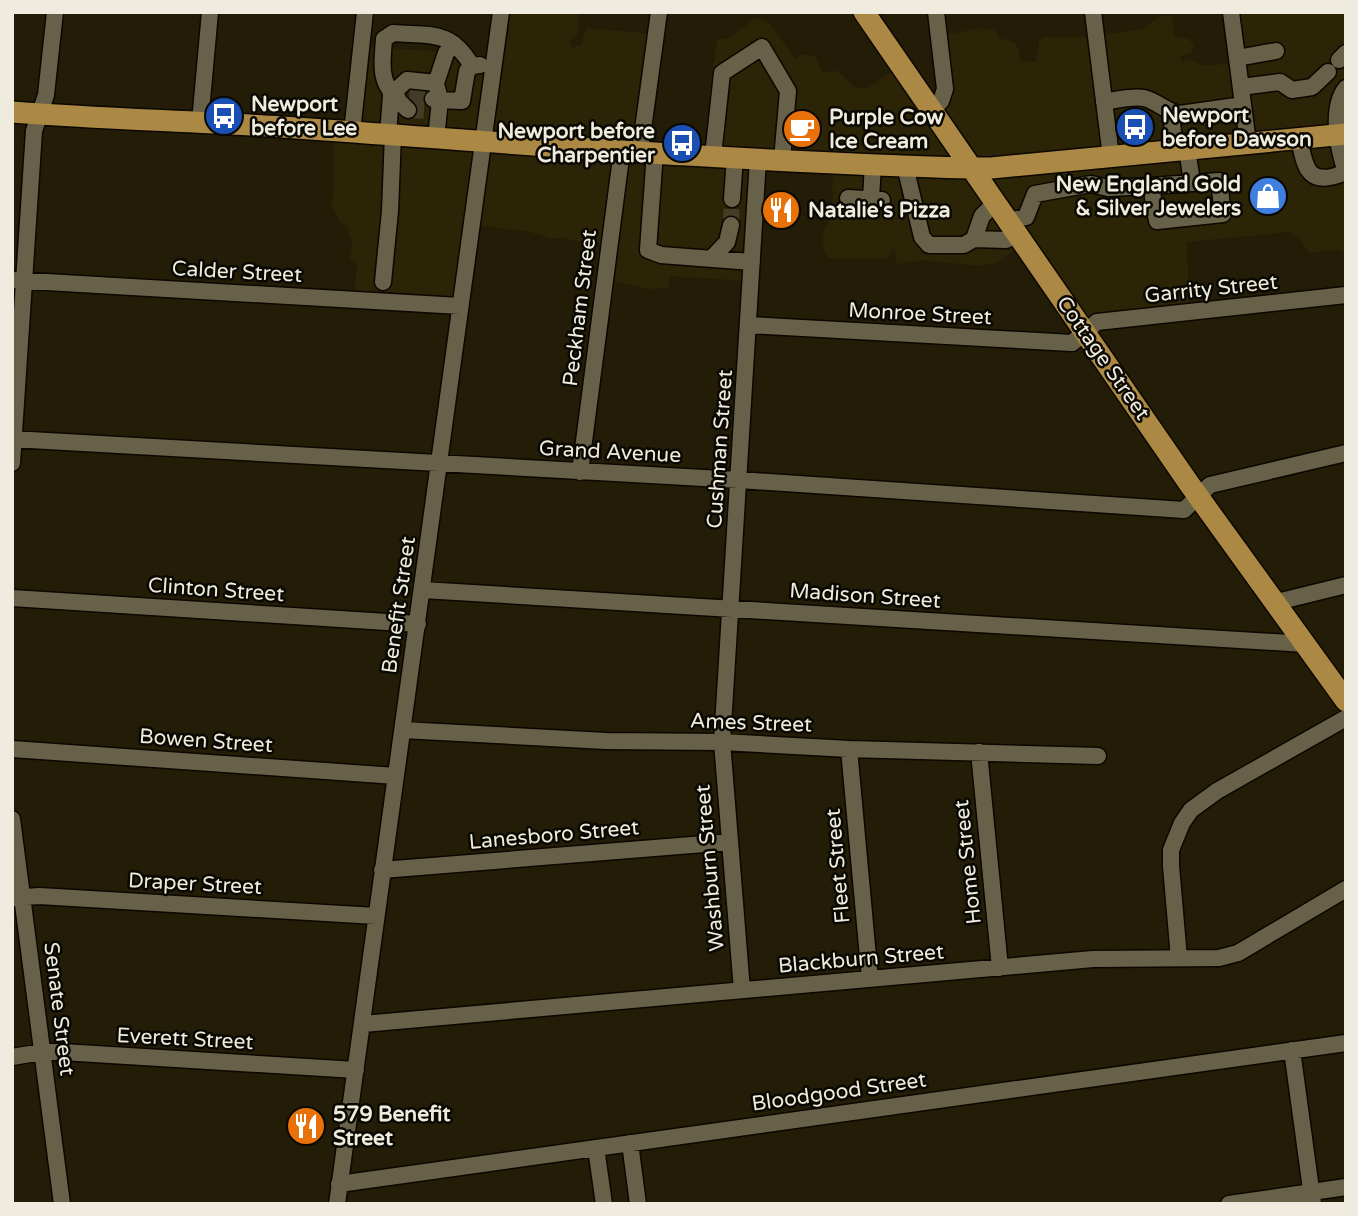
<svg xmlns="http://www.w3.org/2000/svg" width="1358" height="1216" font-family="'Varela Round',sans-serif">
	<rect width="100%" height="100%" fill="#231d08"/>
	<path fill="#2c2406" d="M496,12H578V33L570,41L573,48L582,44L586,28L654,34L637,148L707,153L709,96L717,40L729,38L755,18L769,22L795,59L803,54L816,57L822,72L838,71L854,87L868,88L895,69L941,100L938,36L982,28L996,31L999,38L1014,42L1019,49L1020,61L1036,62L1039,40L1044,37H1086L1142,29L1160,16H1171L1175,37L1189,39L1194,46L1192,52L1180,57L1182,63L1187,59L1203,65L1233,64L1228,12H1346V90L1344,91L1346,253L1336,250L1309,253L1302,242L1290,232L1187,242L1189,309L1081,326L1019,247L996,263L980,266L922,260L897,264L894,248L886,259L828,258L822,244L824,231L830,218L829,206L833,200L832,181L837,164L758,159L746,281L671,276L668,288L648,289L604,279L606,244L569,240L565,237L552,239L530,232L469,224L457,306L354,299L357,263L349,258L353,242L349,236L348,226L341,224L331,205L334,190V134L347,132L360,46L486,55L489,53Z"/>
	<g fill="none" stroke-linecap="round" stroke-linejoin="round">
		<path stroke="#423c28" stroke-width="16" stroke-dasharray="16 8" stroke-linecap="butt" d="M409,97L430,99
			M408,110L430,111
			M731,225L732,199"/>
		<defs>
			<path id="minor" d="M1093,12L1111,157
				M1231,12L1248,143
				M1237,58L1276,51
				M1339,60L1346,53
				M436,83L446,53L454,44
				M1241,87L1280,82L1292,90L1312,87L1328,72
				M1346,88C1330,108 1338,149 1346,172
				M391,95L407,80L436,83L440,100L433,99
				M1104,102C1116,100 1132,96 1144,98C1157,101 1166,112 1180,114L1243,105
				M408,110C380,84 381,76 384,39L393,33C431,36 450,29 472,66
				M932,110L941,101L945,89L936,12
				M1171,113L1175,151
				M200,122L210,12
				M352,132L365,12
				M388,135L391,95H397
				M1299,138C1305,170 1309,188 1346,172
				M436,139L440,100L462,101L467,71L472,66L480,65
				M1187,149L1192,182
				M640,151L659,12
				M655,152L648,250L661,255L752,262
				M713,156L722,73L762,47L788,91L782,160
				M905,166L922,237L929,245H964L974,239L982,216L995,203
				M848,198L882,200
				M732,199L735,157
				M871,199L873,164
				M1008,221L1026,217L1035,194L1091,184L1108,188L1151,186L1157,221L1223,214L1219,181L1151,186
				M974,239L1006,240L1017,235
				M711,259L727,242L731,225
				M12,280L460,306
				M383,282L390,211L393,135
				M749,325L1072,343L1097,322L1346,295
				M12,439L739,480L1184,510L1210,485L1346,453
				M12,463L34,131L46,95L55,12
				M580,472L622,150
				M423,590L1305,644
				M12,598L418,624
				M1277,602L1346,585
				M403,730L606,741L722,742L849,749L1098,756
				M12,749L396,776
				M849,749L870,979
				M979,752L1000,968
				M12,819L62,1204
				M382,870L729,842
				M12,898L39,896L376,916
				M1179,958L1171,866V850L1182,823L1191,810L1217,791L1346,718
				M742,990L722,742L758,159
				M363,1024L1093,959L1219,958L1238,953L1346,889
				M1292,1050L1313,1204
				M12,1057L42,1052H62L356,1070
				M630,1143L638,1204
				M596,1148L604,1204
				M339,1184L1346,1043
				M337,1204L501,12
				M1229,1204L1346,1187"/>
			<path id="major" d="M864,12L1190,485L1346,701
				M12,112C102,119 192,121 282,127C512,143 741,162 971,168H991L1346,134"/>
		</defs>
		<use href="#minor" stroke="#0c0700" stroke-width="19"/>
		<use href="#major" stroke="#0c0700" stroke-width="24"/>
		<use href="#minor" stroke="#686149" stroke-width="16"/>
		<use href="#major" stroke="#ab8843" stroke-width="21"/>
	</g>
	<defs>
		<symbol id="bus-disc" viewBox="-11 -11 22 22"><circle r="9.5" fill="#1a4fb4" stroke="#0a0802"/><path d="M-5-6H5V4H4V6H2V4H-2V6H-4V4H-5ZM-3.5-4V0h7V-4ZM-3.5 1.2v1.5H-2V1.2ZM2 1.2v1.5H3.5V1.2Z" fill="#fff"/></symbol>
		<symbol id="cafe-disc" viewBox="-11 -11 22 22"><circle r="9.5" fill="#e8710a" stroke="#0a0802"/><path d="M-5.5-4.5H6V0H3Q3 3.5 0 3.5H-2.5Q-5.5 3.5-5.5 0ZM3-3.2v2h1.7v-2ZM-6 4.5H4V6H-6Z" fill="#fff"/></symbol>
		<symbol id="shop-disc" viewBox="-11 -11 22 22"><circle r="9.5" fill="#3f7fe0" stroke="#0a0802"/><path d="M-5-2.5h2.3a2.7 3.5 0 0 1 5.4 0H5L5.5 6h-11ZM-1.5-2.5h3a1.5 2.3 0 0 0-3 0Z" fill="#fff"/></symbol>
		<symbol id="restaurant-disc" viewBox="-11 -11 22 22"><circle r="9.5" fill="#e8710a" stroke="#0a0802"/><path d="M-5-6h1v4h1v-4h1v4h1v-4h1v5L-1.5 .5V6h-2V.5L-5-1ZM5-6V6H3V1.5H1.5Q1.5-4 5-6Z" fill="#fff"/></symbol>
	</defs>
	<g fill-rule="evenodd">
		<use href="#bus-disc" x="202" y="94" width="44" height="44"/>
		<use href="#bus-disc" x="1113" y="105" width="44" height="44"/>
		<use href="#cafe-disc" x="780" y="107" width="44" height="44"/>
		<use href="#bus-disc" x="660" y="121" width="44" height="44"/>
		<use href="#shop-disc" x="1246" y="174" width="44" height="44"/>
		<use href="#restaurant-disc" x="759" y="188" width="44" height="44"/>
		<use href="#restaurant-disc" x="284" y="1104" width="44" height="44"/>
	</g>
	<g text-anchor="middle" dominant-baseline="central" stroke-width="5" stroke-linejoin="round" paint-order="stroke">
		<g font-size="21" font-weight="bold" fill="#efebde" stroke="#0a0802" text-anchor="start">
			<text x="251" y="104">Newport<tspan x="251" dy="24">before Lee</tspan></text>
			<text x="1162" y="115">Newport<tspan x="1162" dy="24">before Dawson</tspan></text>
			<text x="829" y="117">Purple Cow<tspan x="829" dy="24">Ice Cream</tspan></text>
			<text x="655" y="131" text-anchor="end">Newport before<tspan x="655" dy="24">Charpentier</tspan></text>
			<text x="1241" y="184" text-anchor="end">New England Gold<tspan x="1241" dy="24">&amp; Silver Jewelers</tspan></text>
			<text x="808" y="210">Natalie's Pizza</text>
			<text x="333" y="1114">579 Benefit<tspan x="333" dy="24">Street</tspan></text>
		</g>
		<g font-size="21" fill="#efebde" stroke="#0a0802">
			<text transform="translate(237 272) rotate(3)">Calder Street</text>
			<text transform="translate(1211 289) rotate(-6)">Garrity Street</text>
			<text transform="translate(580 308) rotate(-83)">Peckham Street</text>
			<text transform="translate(920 314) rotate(3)">Monroe Street</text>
			<text transform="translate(1103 358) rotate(55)">Cottage Street</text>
			<text transform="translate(720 449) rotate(-86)">Cushman Street</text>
			<text transform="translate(610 452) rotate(3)">Grand Avenue</text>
			<text transform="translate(216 590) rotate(4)">Clinton Street</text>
			<text transform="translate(865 596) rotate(4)">Madison Street</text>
			<text transform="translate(399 605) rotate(-82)">Benefit Street</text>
			<text transform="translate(751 723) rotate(2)">Ames Street</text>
			<text transform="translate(206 741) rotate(4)">Bowen Street</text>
			<text transform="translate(554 835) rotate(-5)">Lanesboro Street</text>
			<text transform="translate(968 862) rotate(-96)">Home Street</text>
			<text transform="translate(838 866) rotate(-95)">Fleet Street</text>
			<text transform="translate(710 868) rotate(-95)">Washburn Street</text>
			<text transform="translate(195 884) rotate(3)">Draper Street</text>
			<text transform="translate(861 959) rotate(-5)">Blackburn Street</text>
			<text transform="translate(59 1009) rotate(83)">Senate Street</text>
			<text transform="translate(185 1039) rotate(3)">Everett Street</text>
			<text transform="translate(839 1092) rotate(-8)">Bloodgood Street</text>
		</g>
	</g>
	<rect width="1358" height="1216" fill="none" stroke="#efebde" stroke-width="28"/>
</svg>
